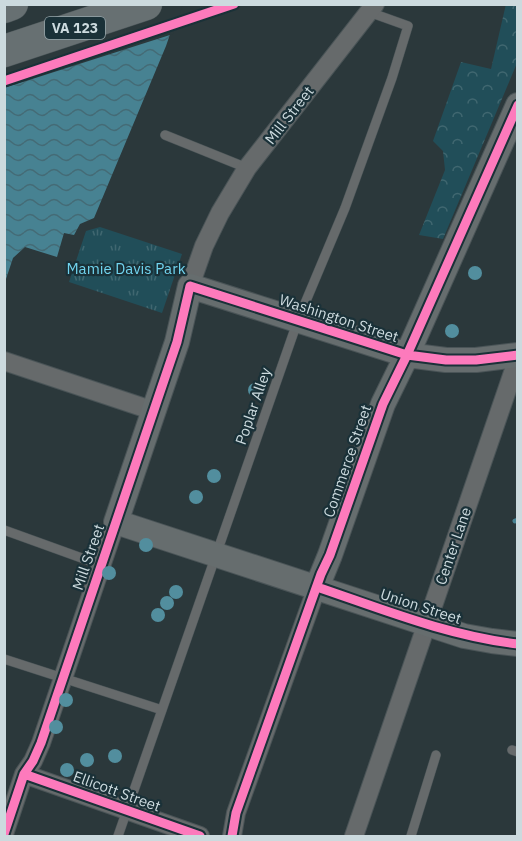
<svg xmlns="http://www.w3.org/2000/svg" width="522" height="841" font-family="'IBM Plex Sans',sans-serif">
	<defs>
		<pattern id="grass-tufts" width="24" height="20" patternUnits="userSpaceOnUse" patternTransform="scale(1.5)"><rect width="24" height="20" fill="#214e59"/><path d="M3 7l-1-3M5 7V3M7 7l1-3M15 17l-1-3M17 17v-4M19 17l1-3" fill="none" stroke="#406770"/></pattern>
		<pattern id="forest-crowns" width="20" height="18" patternUnits="userSpaceOnUse" patternTransform="scale(1.5)"><rect width="20" height="18" fill="#214e59"/><path d="M2 6a3 3 0 1 1 6 0M12 15a3 3 0 1 1 6 0" fill="none" stroke="#406770"/></pattern>
		<pattern id="water-waves" width="16" height="10" patternUnits="userSpaceOnUse" patternTransform="scale(1.5)"><rect width="16" height="10" fill="#478292"/><path d="M0 5q4-4 8 0t8 0" fill="none" stroke="#446b76"/></pattern>
	</defs>
	<rect width="100%" height="100%" fill="#2b383b"/>
	<path fill="url(#grass-tufts)" d="M100,227L182,254L162,313L69,282L86,231Z"/>
	<path fill="url(#forest-crowns)" d="M506,4L517,5V63L443,239L419,235L445,170L443,151L433,141L461,62L491,69Z"/>
	<path fill="url(#water-waves)" d="M5,5H180L166,46L94,218L80,224L74,235L64,233L57,257L25,247L13,258L5,282Z"/>
	<path fill="#2b383b" d="M183,4L173,34L4,88L5,5Z"/>
	<g fill="none" stroke-linecap="round" stroke-linejoin="round">
		<path stroke="#478292" stroke-width="5" d="M515,521L518,520"/>
		<defs>
			<path id="lane" d="M165,135L247,168
				M4,530L101,565
				M4,659L162,710
				M512,750L518,752
				M118,836L298,320L345,208L392,78L408,26L369,12
				M411,836L436,755"/>
			<path id="street" d="M190,286L204,246L220,213L247,168L375,4
				M4,361L154,411
				M24,774L200,836
				M4,834L24,774L33,761L41,743L116,522
				M232,836L236,813L317,587
				M354,836L518,358"/>
			<path id="secondary" d="M518,355L476,360H446L407,355L190,286L177,342L116,522L464,636L492,641L518,644
				M317,587L330,555L383,404L407,355L518,105"/>
			<path id="highway" d="M4,7L12,4
				M4,51L146,4"/>
		</defs>
		<use href="#lane" stroke="#4a5457" stroke-width="10"/>
		<use href="#street" stroke="#4a5457" stroke-width="20"/>
		<use href="#secondary" stroke="#4a5457" stroke-width="26"/>
		<use href="#highway" stroke="#4a5457" stroke-width="33"/>
		<use href="#lane" stroke="#666a6b" stroke-width="9"/>
		<use href="#street" stroke="#666a6b" stroke-width="18"/>
		<use href="#secondary" stroke="#666d6e" stroke-width="24"/>
		<use href="#highway" stroke="#677072" stroke-width="32"/>
		<defs>
			<path id="cycleway" d="M4,81L234,4
				M317,587C382,609 448,636 518,644
				M24,774L200,836
				M4,834L24,774L33,761L41,743L177,342L190,286L407,355L446,360H476L518,355
				M232,836L236,813L321,574L330,555L383,404L407,355L518,105"/>
		</defs>
		<use href="#cycleway" stroke="#1a3138" stroke-width="13"/>
		<use href="#cycleway" stroke="#fd7abc" stroke-width="9"/>
	</g>
	<g fill="#528e9e">
		<circle cx="475" cy="273" r="7"/>
		<circle cx="452" cy="331" r="7"/>
		<circle cx="255" cy="390" r="7"/>
		<circle cx="214" cy="476" r="7"/>
		<circle cx="196" cy="497" r="7"/>
		<circle cx="146" cy="545" r="7"/>
		<circle cx="109" cy="573" r="7"/>
		<circle cx="176" cy="592" r="7"/>
		<circle cx="167" cy="603" r="7"/>
		<circle cx="158" cy="615" r="7"/>
		<circle cx="66" cy="700" r="7"/>
		<circle cx="56" cy="727" r="7"/>
		<circle cx="115" cy="756" r="7"/>
		<circle cx="87" cy="760" r="7"/>
		<circle cx="67" cy="770" r="7"/>
	</g>
	<g text-anchor="middle" dominant-baseline="central" stroke-width="4.5" stroke-linejoin="round" paint-order="stroke">
		<rect fill="#1a3138" stroke="#97a7ac" stroke-width="1.5" x="45" y="17" width="60" height="22" rx="4.5"/>
		<g font-size="14" font-weight="bold" fill="#ccdade">
			<text x="75" y="28">VA 123</text>
		</g>
		<g font-size="15" fill="#ccdade" stroke="#1a3138">
			<text transform="translate(289 115) rotate(-52)">Mill Street</text>
			<text transform="translate(339 318) rotate(18)">Washington Street</text>
			<text transform="translate(253 406) rotate(-71)">Poplar Alley</text>
			<text transform="translate(347 461) rotate(-71)">Commerce Street</text>
			<text transform="translate(453 546) rotate(-71)">Center Lane</text>
			<text transform="translate(88 557) rotate(-71)">Mill Street</text>
			<text transform="translate(421 606) rotate(18)">Union Street</text>
			<text transform="translate(117 791) rotate(20)">Ellicott Street</text>
		</g>
		<g font-size="15" fill="#71d4ef" stroke="#1a3138">
			<text x="126" y="268">Mamie Davis Park</text>
		</g>
	</g>
	<rect width="522" height="841" fill="none" stroke="#ccdade" stroke-width="12"/>
</svg>
